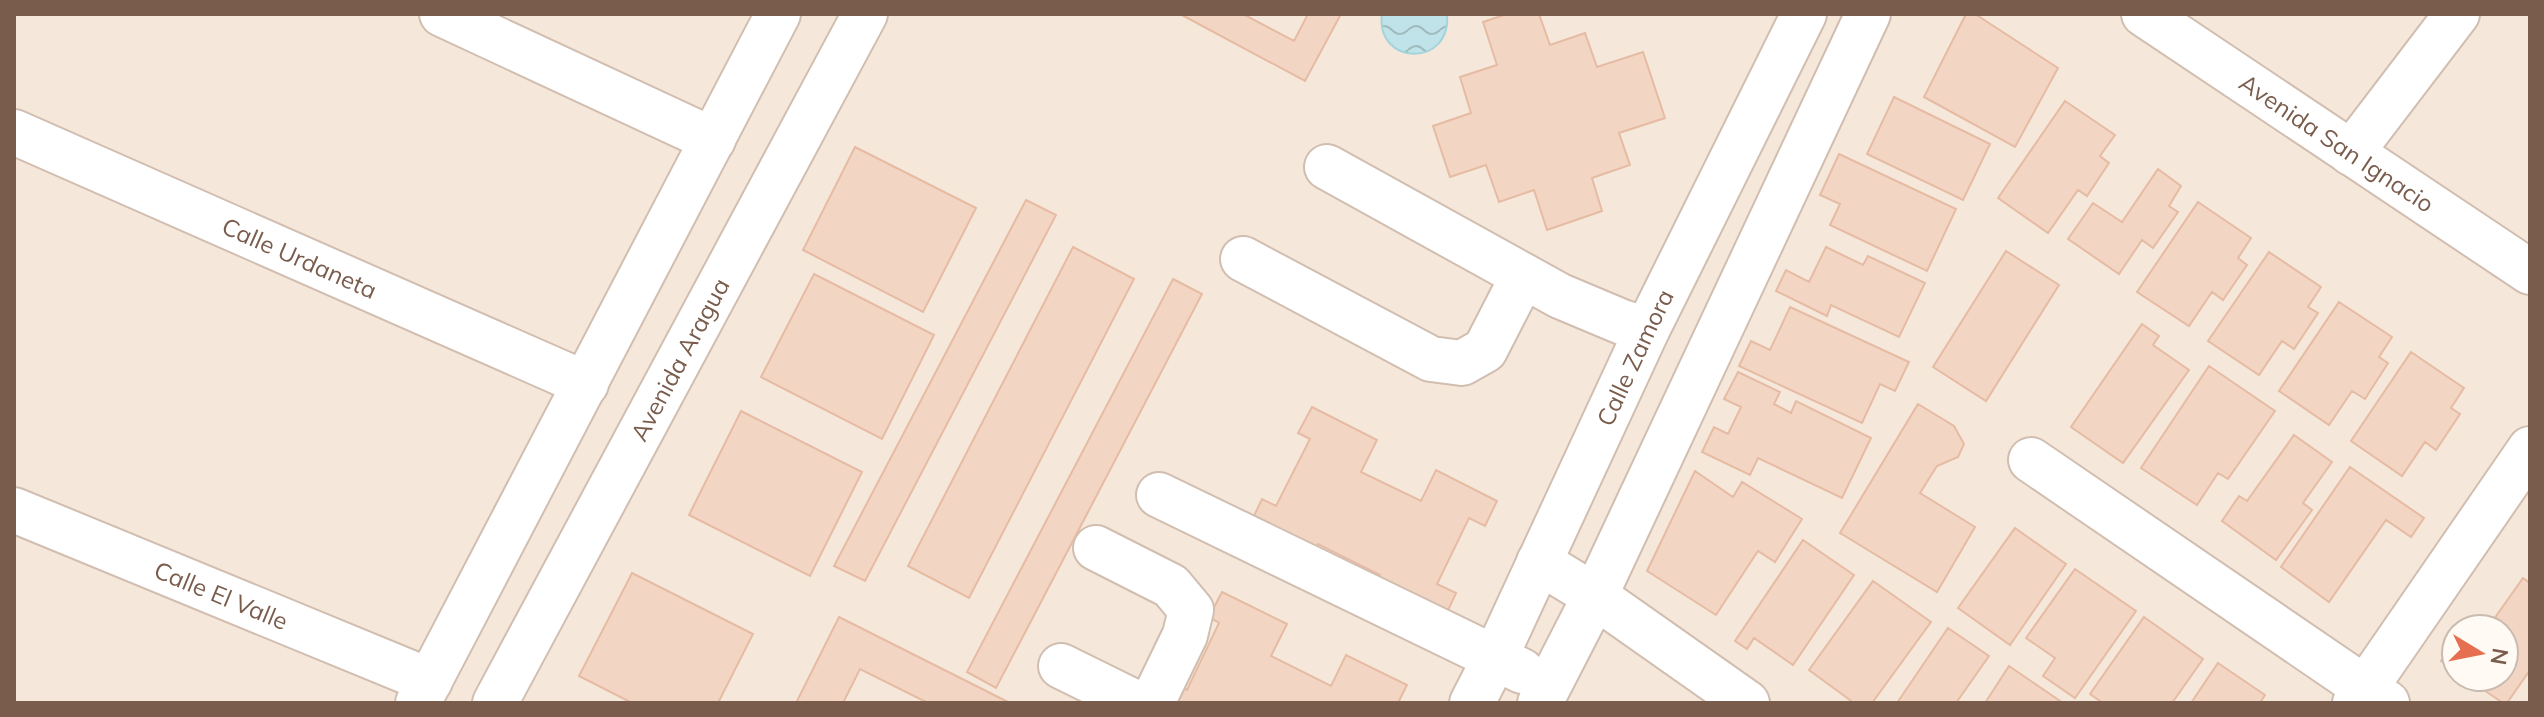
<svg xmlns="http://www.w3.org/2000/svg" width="2544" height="717" font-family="Mulish,sans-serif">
	<defs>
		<pattern id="water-waves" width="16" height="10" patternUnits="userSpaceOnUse" patternTransform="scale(2)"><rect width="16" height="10" fill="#bfe3e8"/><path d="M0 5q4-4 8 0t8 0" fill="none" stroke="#a0bbbe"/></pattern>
	</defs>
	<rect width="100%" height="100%" fill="#fdf6ec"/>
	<path fill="#f5e8da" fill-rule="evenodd" d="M14,14H2530V703H14ZM2456,629H2504V677H2456Z"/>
	<path fill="url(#water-waves)" stroke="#a5d3da" stroke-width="2" d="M1382,14H1447C1452,68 1375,66 1382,14Z"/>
	<path fill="#f3d5c3" stroke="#e6bba3" stroke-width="2" d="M1180,14H1243L1294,41L1308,14H1341L1305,81Z
		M1507,14H1539L1550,45L1585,33L1597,67L1643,52L1665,118L1619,133L1630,165L1592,178L1602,211L1547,230L1534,190L1499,202L1486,165L1450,177L1433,126L1471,113L1460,77L1497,65L1483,22Z
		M1966,14H1975L2058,68L2015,147L1924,97Z
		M1894,97L1990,144L1963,200L1867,154Z
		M2065,101L2115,135L2100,156L2109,163L2087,196L2078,190L2048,233L1998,198Z
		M855,147L976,208L923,312L803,250Z
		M1839,154L1956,209L1927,271L1830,225L1840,204L1820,195Z
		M2158,169L2181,186L2169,206L2178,212L2153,248L2142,240L2119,274L2068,239L2093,203L2122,222Z
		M1026,200L1056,215L865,581L834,566Z
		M2198,202L2251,238L2238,258L2247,265L2223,300L2212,292L2189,326L2137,292Z
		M1073,247L1134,279L969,598L908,566Z
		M1826,247L1863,265L1868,256L1925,283L1899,337L1831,305L1827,316L1776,291L1786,270L1809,282Z
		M2006,251L2059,285L1986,401L1933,367Z
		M2269,252L2321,287L2308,307L2318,313L2294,349L2282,341L2259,375L2208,341Z
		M814,274L934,335L882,439L761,377Z
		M1173,279L1202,294L996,688L967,672Z
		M2339,302L2392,337L2379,357L2388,363L2365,399L2352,391L2329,425L2279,391Z
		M1790,307L1909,362L1895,391L1880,384L1862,423L1739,366L1751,341L1770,350Z
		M2142,324L2159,336L2153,345L2189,370L2123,463L2071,427Z
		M2411,352L2464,388L2451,408L2460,414L2436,450L2425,442L2402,476L2351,441Z
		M2209,366L2275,411L2228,479L2218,473L2197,505L2141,468Z
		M1738,372L1780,392L1774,404L1791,413L1796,401L1871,438L1842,498L1758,458L1750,475L1702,452L1714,427L1728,434L1741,407L1724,399Z
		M1918,404L1954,426L1964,444L1958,457L1937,466L1920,493L1975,527L1937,592L1840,533Z
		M1312,407L1377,440L1361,472L1421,501L1436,470L1497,501L1485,526L1469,518L1437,584L1456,593L1445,617L1376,583L1380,575L1318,544L1314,553L1251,522L1262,499L1276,506L1310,439L1298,433Z
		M741,411L862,472L810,576L689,515Z
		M2294,435L2332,462L2303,503L2312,510L2276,560L2222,521L2239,496L2247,501Z
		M2350,467L2424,518L2411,537L2386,520L2329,602L2281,567Z
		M1695,471L1733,497L1742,482L1802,519L1775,562L1758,551L1716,615L1647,571Z
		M2015,528L2066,564L2010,645L1958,608Z
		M1803,540L1854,575L1793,665L1754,638L1747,649L1735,641Z
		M2075,569L2136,611L2075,698L2043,676L2055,658L2026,638Z
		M632,573L753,634L718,703H632L579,676Z
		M2523,578L2530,583V670L2507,703H2503L2465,677H2504V629H2487Z
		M1873,581L1931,622L1872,703H1854L1809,670Z
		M1222,592L1287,624L1271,656L1331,686L1346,655L1407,685L1398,703H1162L1172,683L1187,690L1219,623L1209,617Z
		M839,617L1010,703H928L860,669L843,703H796Z
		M2144,617L2203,659L2172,703H2103L2090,694Z
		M1948,628L1989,656L1956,703H1897Z
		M2456,639V671L2441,661Z
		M2218,663L2265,695L2260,703H2191Z
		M2009,666L2063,703H1985Z"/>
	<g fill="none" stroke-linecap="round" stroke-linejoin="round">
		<defs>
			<g id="minor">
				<path d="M442,14L713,140"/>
				<path id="s1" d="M2144,14L2530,272"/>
				<path id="s2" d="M14,132L586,384"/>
				<path d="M2351,153L2457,14"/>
				<path d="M1327,167L1560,296L1622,322L1647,330"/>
				<path d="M1243,259L1431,359L1462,363L1485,350L1523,276"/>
				<path d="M2031,460L2387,703"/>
				<path d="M1159,495L1522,671"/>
				<path id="s3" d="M14,510L430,681"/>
				<path d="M1096,548L1171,586L1191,610L1185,635L1152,703"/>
				<path d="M1539,562L1595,596L1747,703"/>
				<path d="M1061,666L1136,703"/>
				<path d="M418,703L778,14"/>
				<path id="s4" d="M495,703L865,14"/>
				<path id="s5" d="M1472,703L1495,658L1647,330L1804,14"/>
				<path d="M1540,703L1595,596L1868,14"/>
				<path d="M2355,703L2530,449"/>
			</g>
		</defs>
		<use href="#minor" stroke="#d1beb0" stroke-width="48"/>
		<use href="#minor" stroke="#fff" stroke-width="44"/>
	</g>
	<g text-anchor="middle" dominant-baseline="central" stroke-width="7" stroke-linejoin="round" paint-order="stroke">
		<g font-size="24" fill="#7a5c4d" stroke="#fffaf3">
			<text stroke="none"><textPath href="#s1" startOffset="232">Avenida San Ignacio</textPath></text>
			<text stroke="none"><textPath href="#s2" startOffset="312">Calle Urdaneta</textPath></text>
			<text stroke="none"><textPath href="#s5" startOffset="382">Calle Zamora</textPath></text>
			<text stroke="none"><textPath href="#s4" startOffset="390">Avenida Aragua</textPath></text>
			<text stroke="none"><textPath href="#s3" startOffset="224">Calle El Valle</textPath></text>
		</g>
	</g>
	<rect width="2544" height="717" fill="none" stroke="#7a5c4d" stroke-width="32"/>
	<g transform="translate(2480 653) rotate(100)"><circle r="38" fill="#fffaf3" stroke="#cabbb1" stroke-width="2"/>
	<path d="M0-6L14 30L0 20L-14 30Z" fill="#e76f51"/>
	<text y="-12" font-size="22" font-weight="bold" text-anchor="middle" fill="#7a5c4d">N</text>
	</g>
</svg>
